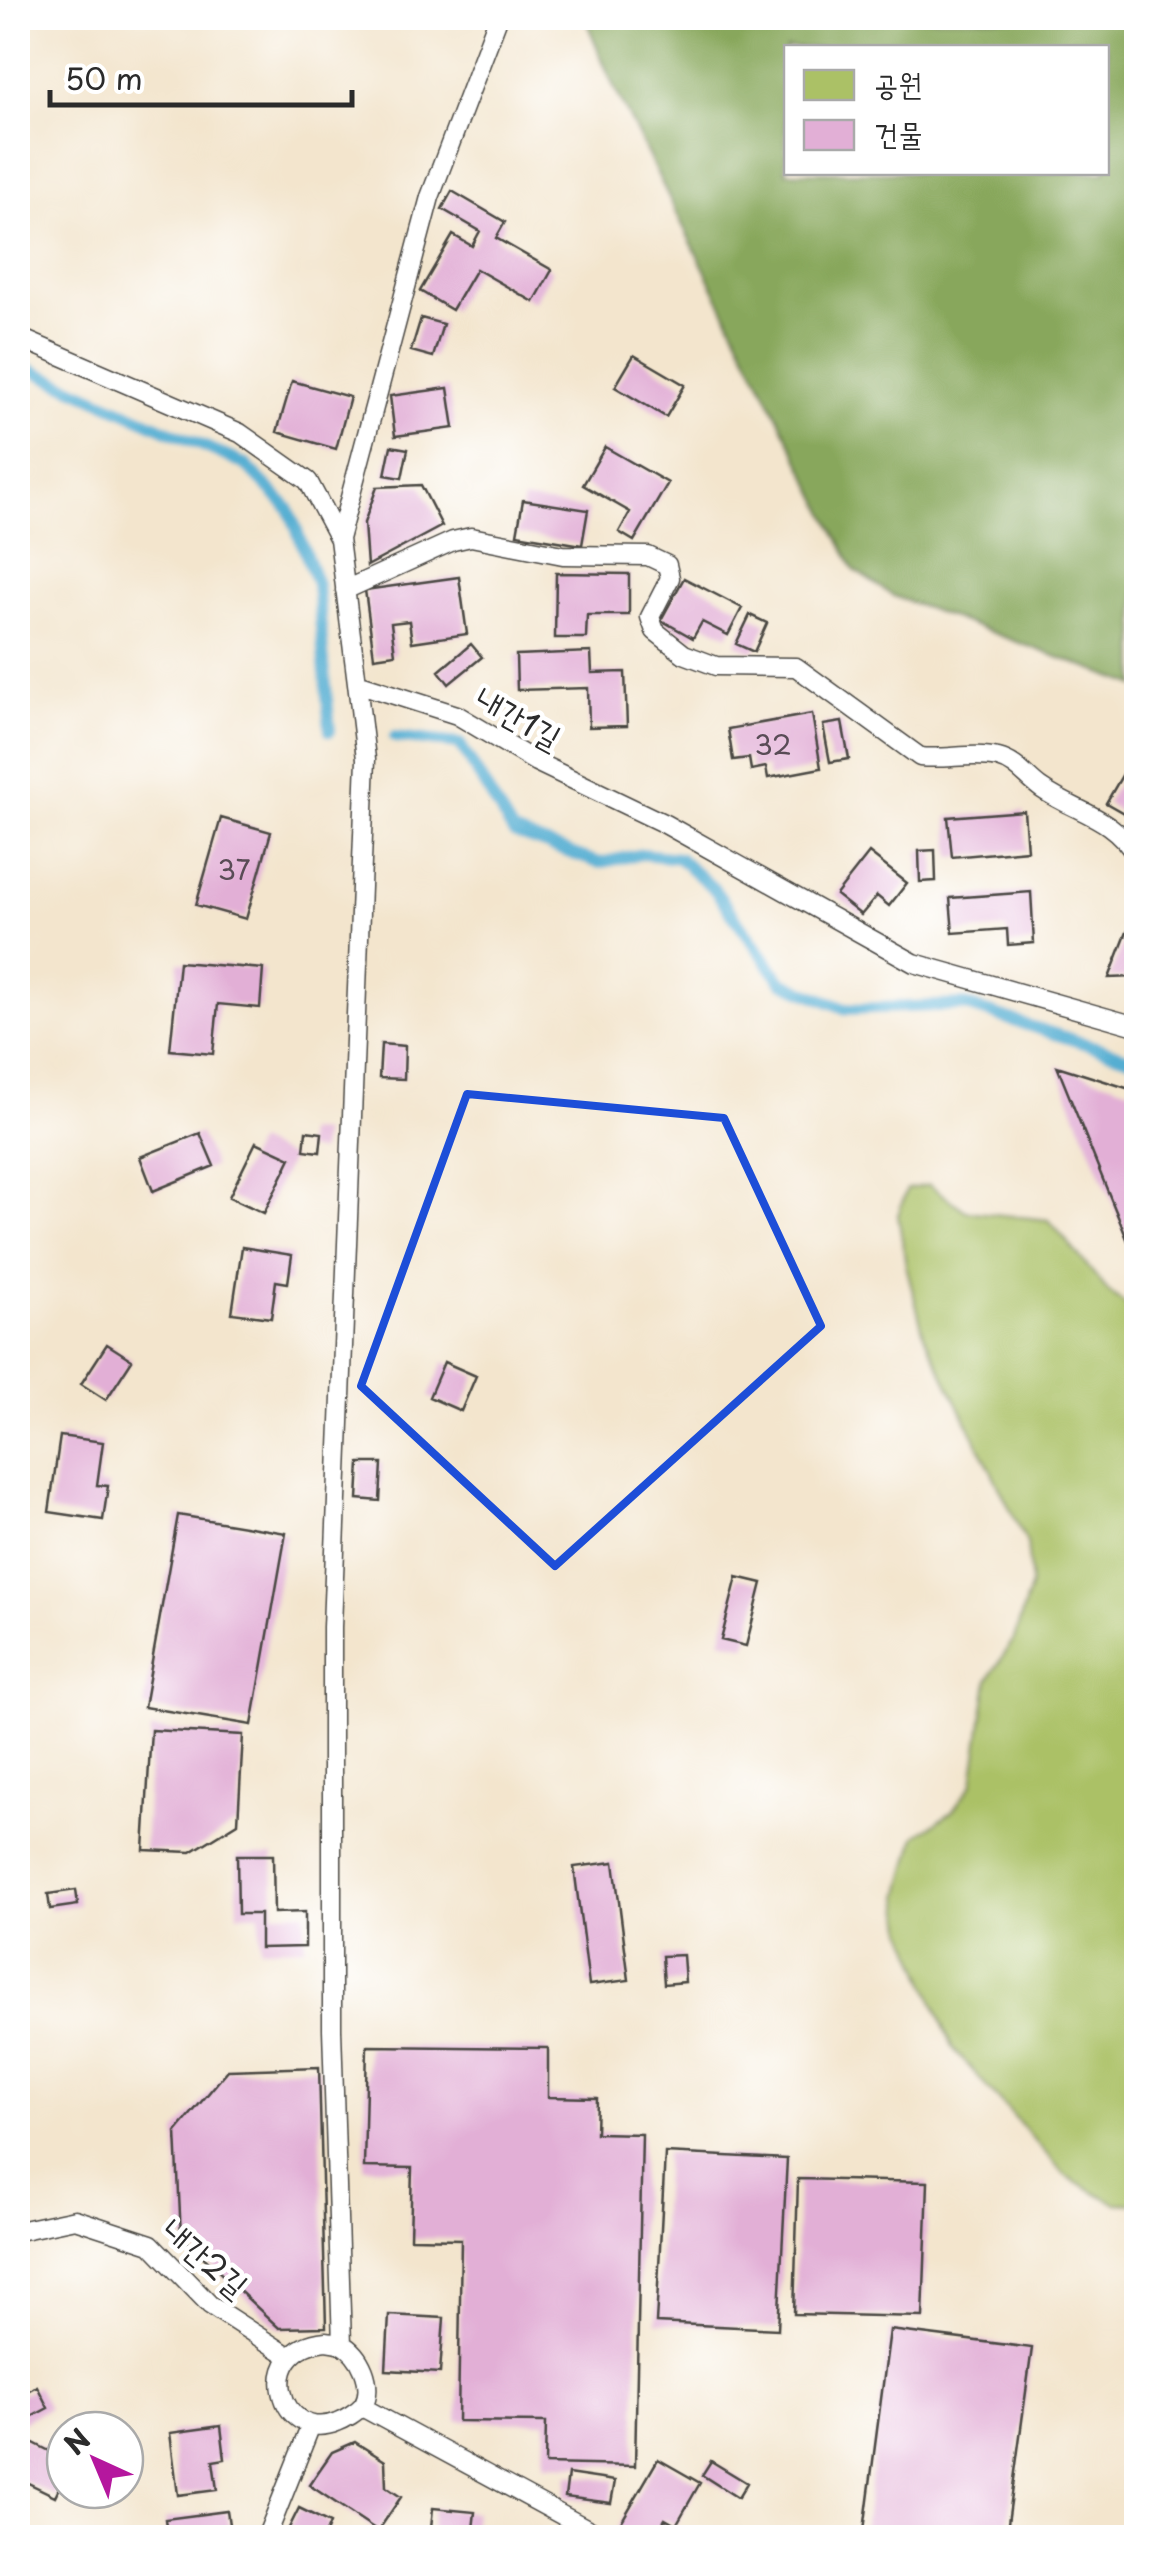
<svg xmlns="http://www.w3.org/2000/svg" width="1154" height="2555" font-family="'Playpen Sans','Poor Story',sans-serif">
	<rect width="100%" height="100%" fill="#fff"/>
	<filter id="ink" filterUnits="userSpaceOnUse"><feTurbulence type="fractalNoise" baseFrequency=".01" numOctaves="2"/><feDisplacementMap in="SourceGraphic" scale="20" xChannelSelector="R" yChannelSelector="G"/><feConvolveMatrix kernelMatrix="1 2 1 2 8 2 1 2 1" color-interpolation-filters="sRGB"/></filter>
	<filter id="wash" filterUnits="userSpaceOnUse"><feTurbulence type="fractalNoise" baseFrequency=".0048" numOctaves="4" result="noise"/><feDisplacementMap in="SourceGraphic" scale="40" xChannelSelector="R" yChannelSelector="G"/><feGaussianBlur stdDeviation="2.25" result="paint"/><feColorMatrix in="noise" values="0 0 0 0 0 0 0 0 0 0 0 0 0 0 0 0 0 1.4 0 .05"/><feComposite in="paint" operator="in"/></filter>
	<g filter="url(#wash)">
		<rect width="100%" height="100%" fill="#f3e5cd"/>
		<path fill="#abc166" stroke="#6b7648" stroke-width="2.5" d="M929,1185L966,1211L1049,1220L1108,1291L1136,1313V2204L1116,2203L1066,2176L952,2047L904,1928L900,1896L916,1836L952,1812L973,1783L988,1680L1014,1639L1031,1585L1027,1543L924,1335L906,1265L898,1215L907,1189Z"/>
		<path fill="#88a75b" stroke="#5a6943" stroke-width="2.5" fill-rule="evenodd" d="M585,18H1136V686L893,596L854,570L612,83ZM786,48H1106V172H786Z"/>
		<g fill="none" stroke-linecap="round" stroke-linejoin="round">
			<path stroke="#54aed2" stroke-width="12" d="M18,364L246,465L289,509L317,584L330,731
				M395,737L460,744L513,833L599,863L642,854L679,858L714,889L782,982L846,1009L964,1005L1136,1060"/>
		</g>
		<g id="blocks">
			<path fill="#e2afd6" d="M452,191L505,222L496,238L552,270L534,302L476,269L452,310L420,291L453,235L472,246L480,231L442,209Z
				M421,318L443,324L433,357L411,351Z
				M634,355L685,385L666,417L615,387Z
				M292,381L350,397L336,449L277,432Z
				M448,388L454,428L395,436L390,396Z
				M391,446L408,449L402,478L385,475Z
				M605,447L668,483L634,541L619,532L630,512L583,485Z
				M421,485L442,526L367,566L364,523L377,487Z
				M523,500L588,510L582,545L517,534Z
				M556,573L629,574V615H587L586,638H555Z
				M459,577L467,634L412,642L409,621L391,623L395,654L374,657L365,590Z
				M684,578L742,608L728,635L702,622L693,638L661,620Z
				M750,615L767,623L754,652L736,644Z
				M471,644L482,657L449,684L439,671Z
				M591,652L592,673L625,672L627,726L589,727L588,688L517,690L516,655Z
				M812,714L821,768L768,778L766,767L751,770L749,758L733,760L728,729Z
				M842,722L849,759L830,762L823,725Z
				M1131,760L1136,763V820L1106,803Z
				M1024,811L1027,850L952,857L948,817Z
				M221,818L271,832L246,919L196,905Z
				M935,850L936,881L920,882L919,851Z
				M869,853L907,883L889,906L877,896L861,915L836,895Z
				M1031,892L1034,943L1008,945L1007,929L953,933L950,898Z
				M1127,932L1136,936V977L1109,978Z
				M179,962L263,969L260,1008L218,1004L213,1054L170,1050Z
				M381,1044L405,1046L404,1079L379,1078Z
				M1057,1066L1136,1091V1261Z
				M306,1131L322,1133L320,1152L304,1150Z
				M200,1133L214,1166L153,1191L140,1157Z
				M256,1142L291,1158L264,1213L229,1197Z
				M242,1247L292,1255L288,1283L276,1281L271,1318L232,1313Z
				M107,1344L132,1360L106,1400L81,1384Z
				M444,1362L476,1376L461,1411L429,1397Z
				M60,1436L103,1442L97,1485L108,1486L103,1520L49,1512Z
				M360,1463H382L380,1501L358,1499Z
				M178,1515L286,1533L252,1725L144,1707Z
				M737,1577L762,1583L746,1646L721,1640Z
				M151,1730L243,1735L238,1823L191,1852L144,1850Z
				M237,1855H273L274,1913L305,1912V1947L260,1948V1914H238Z
				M614,1862L629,1980L589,1985L574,1867Z
				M76,1890L78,1905L50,1909L48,1894Z
				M683,1955L685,1982L664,1984L662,1956Z
				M367,2046L548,2048V2097L597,2098L596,2133L642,2134L635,2466L545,2464L546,2422L458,2421L461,2239L410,2238L412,2168L364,2167Z
				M319,2067L326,2327L279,2328L181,2236L176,2132L228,2070Z
				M665,2153L787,2159L778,2329L656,2323Z
				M798,2179L928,2182L923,2317L794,2314Z
				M389,2315L444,2318L440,2373L386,2370Z
				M890,2330L1032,2348L1006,2538H863Z
				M37,2386L48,2408L18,2424V2396Z
				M221,2426L225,2459L213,2461L217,2490L178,2495L170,2433Z
				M20,2436L65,2459V2475L55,2496L18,2478V2440Z
				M355,2442L385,2461L386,2487L401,2497L378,2531L309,2485L332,2452Z
				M658,2459L700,2483L676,2525L665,2519L654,2538H627L616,2531Z
				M711,2461L747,2483L738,2498L702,2475Z
				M568,2474L615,2481L611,2503L565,2497Z
				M299,2508L330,2523L324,2538H284Z
				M433,2508L475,2512L472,2538H430Z
				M227,2511L231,2538H159V2535L167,2534L165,2519Z"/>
		</g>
	</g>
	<g filter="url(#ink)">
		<use href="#blocks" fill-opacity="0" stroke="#494743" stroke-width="2.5"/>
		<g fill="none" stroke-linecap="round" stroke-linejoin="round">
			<defs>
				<path id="service" d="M18,337L240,433L308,481L339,539L357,683L457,715L536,762L665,824L914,963L1136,1026
					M339,539L430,197L498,18
					M345,590L453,541L471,537L563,555L648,556L667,565L670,578L650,617L655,631L684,654L716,666L796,667L920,757C946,760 973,752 998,758C1018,763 1026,778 1042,789C1077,813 1113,816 1136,856
					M18,2231L75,2219L151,2244L210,2305L290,2357
					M326,2341C331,2342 336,2342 341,2344C360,2352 375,2386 363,2405C357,2412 345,2419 337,2422C280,2445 252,2348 326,2341Z
					M342,2344L332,2029V1627L366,759L357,683
					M362,2407L604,2538
					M266,2538L311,2425"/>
			</defs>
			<use href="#service" stroke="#494743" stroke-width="21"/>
			<use href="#service" stroke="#fff" stroke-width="18"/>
		</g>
	</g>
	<path fill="none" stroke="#1d4ed8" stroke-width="8" stroke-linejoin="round" d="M467,1094L724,1118L821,1326L555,1566L361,1386Z"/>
	<g text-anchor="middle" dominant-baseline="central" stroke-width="9" stroke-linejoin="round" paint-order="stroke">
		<g font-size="28" fill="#594c56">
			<text x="773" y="743">32</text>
			<text x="234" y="868">37</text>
		</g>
		<g font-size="32" fill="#2b2b2b" stroke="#fff">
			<text transform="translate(519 717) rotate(29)">내간1길</text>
			<text transform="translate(206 2257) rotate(40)">내간2길</text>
		</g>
	</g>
	<rect width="1154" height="2555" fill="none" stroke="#fff" stroke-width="60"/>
	<rect x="784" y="45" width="325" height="130" fill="#ffffff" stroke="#aaaaaa" stroke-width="2.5"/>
	<rect x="804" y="70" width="50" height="30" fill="#abc166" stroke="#aaaaaa" stroke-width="2.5"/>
	<text x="874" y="95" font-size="30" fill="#2b2b2b">공원</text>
	<rect x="804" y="120" width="50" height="30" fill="#e2afd6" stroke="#aaaaaa" stroke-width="2.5"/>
	<text x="874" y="145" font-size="30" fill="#2b2b2b">건물</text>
	<g transform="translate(95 2460) rotate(316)"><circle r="48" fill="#ffffff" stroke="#aaaaaa" stroke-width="2.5"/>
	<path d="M0-8L18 38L0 25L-18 38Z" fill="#b5179e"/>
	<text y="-15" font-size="28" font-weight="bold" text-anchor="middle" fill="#2b2b2b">N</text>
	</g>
	<path d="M50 90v15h302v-15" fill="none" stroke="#2b2b2b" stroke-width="5"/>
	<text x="65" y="90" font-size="30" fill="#2b2b2b" stroke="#ffffff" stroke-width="8" paint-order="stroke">50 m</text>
</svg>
